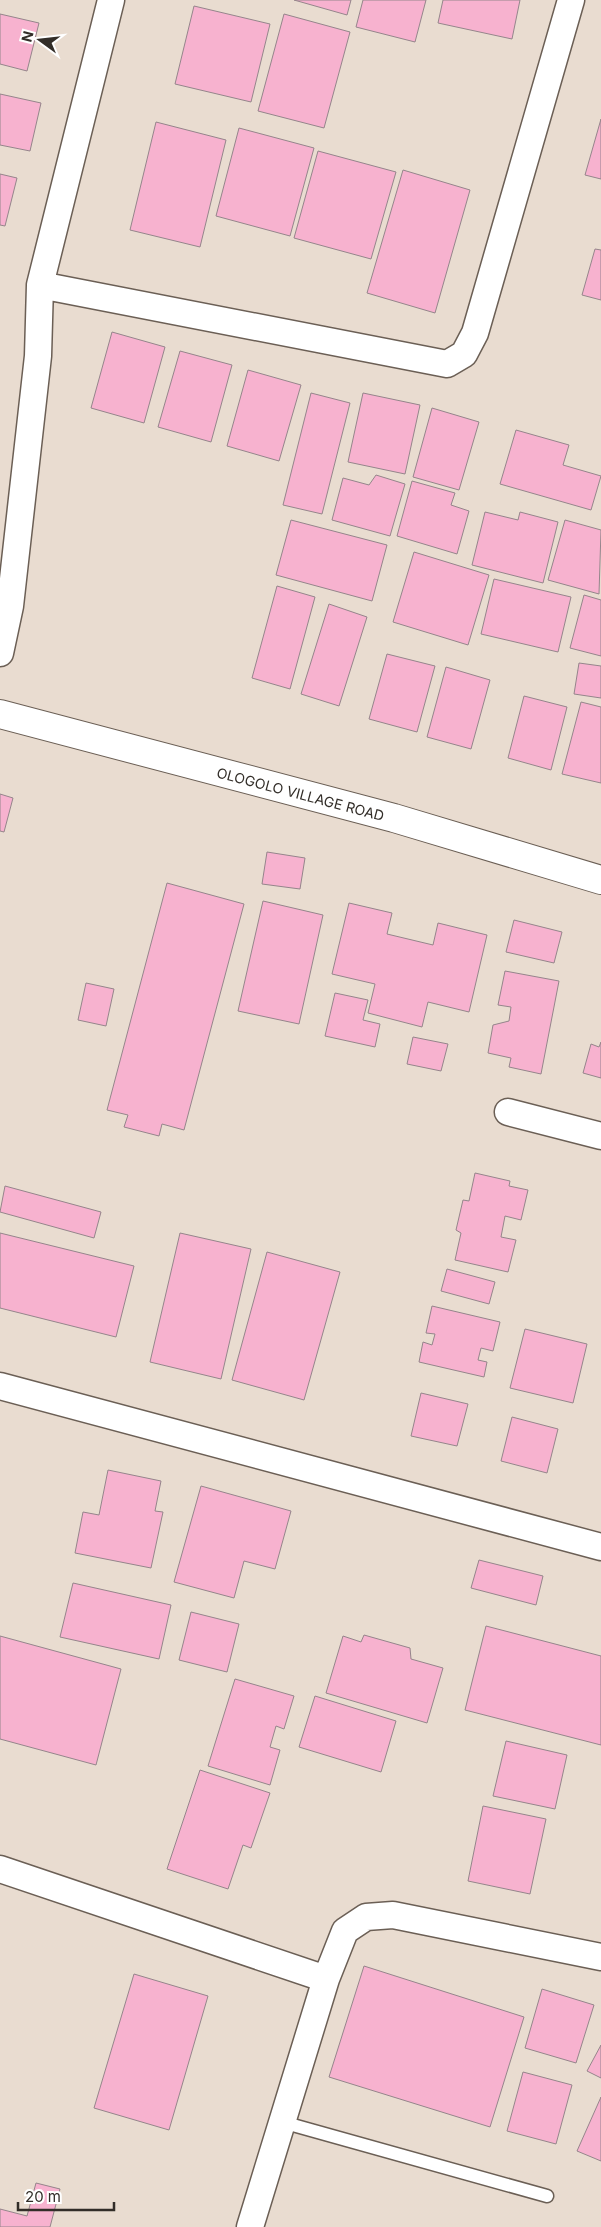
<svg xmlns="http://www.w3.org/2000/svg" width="601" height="2227" font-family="Inter,sans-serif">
	<rect width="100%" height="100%" fill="#e9dcd0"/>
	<path fill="#f7b2cf" stroke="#95858b" d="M294,0H351L347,15Z
		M363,0H426L415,42L356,27Z
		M443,0H520L512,39L438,23Z
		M194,6L270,24L251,102L175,84Z
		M0,14L39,23L27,71L0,64Z
		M284,14L350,32L324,128L258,111Z
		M0,94L41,103L30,151L0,145Z
		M601,119V179L585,175Z
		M156,122L226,140L200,247L130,230Z
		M239,128L314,148L290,236L216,216Z
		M318,151L396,172L371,259L294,238Z
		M403,170L470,190L435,313L367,293Z
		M0,174L17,178L5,226L0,225Z
		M595,249L601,250V300L582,295Z
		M112,332L165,347L144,423L91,408Z
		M180,351L232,365L211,442L158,427Z
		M248,370L301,385L279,461L227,446Z
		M311,393L350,403L322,514L283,505Z
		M363,393L420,405L405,474L348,462Z
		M432,408L479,422L459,490L413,477Z
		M516,430L569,445L563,465L601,476L591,510L500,484Z
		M376,475L405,484L390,536L332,520L343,478L369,485Z
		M412,481L455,493L451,505L469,511L457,554L397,536Z
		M485,512L518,520L520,512L558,522L543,583L472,565Z
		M291,520L387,545L372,601L276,575Z
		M565,520L601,530L599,594L548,580Z
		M414,552L489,575L468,645L393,622Z
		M494,579L571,597L558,652L481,634Z
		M277,586L315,597L290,689L252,678Z
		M584,595L601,600V656L570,648Z
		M329,604L367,617L339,706L301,694Z
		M387,654L435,666L417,732L369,719Z
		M579,663L601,666V698L574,694Z
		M446,667L490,680L471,749L427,737Z
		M524,696L567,707L551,770L508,758Z
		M581,702L601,707V783L562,774Z
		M0,794L13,798L4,832L0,831Z
		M267,852L305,858L300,889L262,884Z
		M167,883L244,904L184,1130L162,1124L159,1136L124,1127L128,1115L107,1110Z
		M263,901L323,915L299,1024L238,1011Z
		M349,903L392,913L387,934L433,945L438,923L487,935L469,1012L428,1002L422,1027L368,1013L375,984L332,974Z
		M514,920L562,932L554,963L506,952Z
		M505,971L559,981L541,1074L509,1067L511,1058L488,1053L493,1025L509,1021L511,1007L498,1005Z
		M86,983L114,989L106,1026L78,1020Z
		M335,993L368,1000L363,1020L380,1024L375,1047L325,1036Z
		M413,1037L448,1044L441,1071L407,1064Z
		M601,1042V1078L583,1073L591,1044L599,1047Z
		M475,1173L510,1181L509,1186L528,1190L521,1220L505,1216L501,1237L516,1240L508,1272L455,1260L461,1233L456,1230L463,1200L469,1201Z
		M5,1186L101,1212L94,1238L0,1212Z
		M0,1233L134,1266L116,1337L0,1308Z
		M180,1233L251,1249L221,1379L150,1362Z
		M267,1252L340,1272L304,1400L232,1380Z
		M447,1269L495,1282L489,1304L441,1291Z
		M432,1306L500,1322L493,1351L481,1348L478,1360L487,1362L484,1377L419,1362L423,1342L432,1345L435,1334L426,1333Z
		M525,1329L587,1344L573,1403L510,1388Z
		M421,1393L468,1404L457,1446L411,1436Z
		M512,1417L558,1429L547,1473L501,1461Z
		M108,1470L161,1481L155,1511L163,1512L151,1568L75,1553L83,1512L99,1515Z
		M201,1486L291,1511L275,1569L244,1561L234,1598L174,1582Z
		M479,1560L543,1576L536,1605L471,1588Z
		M73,1583L171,1605L159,1659L60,1637Z
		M191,1612L239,1624L227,1672L179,1660Z
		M486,1626L601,1656V1745L465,1710Z
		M364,1635L410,1648L411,1659L443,1668L427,1723L326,1693L343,1636L361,1642Z
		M0,1636L121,1669L96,1765L0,1739Z
		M235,1679L294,1696L284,1729L276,1726L270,1747L280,1750L270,1785L208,1766Z
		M315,1696L396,1721L381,1772L299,1747Z
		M506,1741L567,1755L555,1809L493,1796Z
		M200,1770L270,1793L251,1848L243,1845L228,1889L167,1869Z
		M483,1806L546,1819L530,1894L468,1881Z
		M364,1966L524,2017L490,2127L329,2077Z
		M134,1974L208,1996L169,2130L94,2108Z
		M542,1989L594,2005L576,2063L525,2048Z
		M601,2045V2078L587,2071Z
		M523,2072L572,2085L556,2144L507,2131Z
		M601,2097V2161L577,2151Z
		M36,2183L60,2189L50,2227H0V2209L27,2216Z"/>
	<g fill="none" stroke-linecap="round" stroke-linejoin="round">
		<defs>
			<path id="lane" d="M282,2122L547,2196"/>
			<path id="street" d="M40,285L447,364L464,354L475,333L571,0
				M0,653L10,606L38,356L40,285L111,0
				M508,1112L601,1136
				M0,1386L601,1547
				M0,1869L326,1979
				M250,2227L326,1979L345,1931L366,1917L393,1915L601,1957"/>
			<g id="secondary">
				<path id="s1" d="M0,714L394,818L601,880"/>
			</g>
		</defs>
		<use href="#lane" stroke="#6b5f55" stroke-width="15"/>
		<use href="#street" stroke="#6b5f55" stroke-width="29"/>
		<use href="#secondary" stroke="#6b5f55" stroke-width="30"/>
		<use href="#lane" stroke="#fff" stroke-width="12"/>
		<use href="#street" stroke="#fff" stroke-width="26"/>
		<use href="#secondary" stroke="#fff" stroke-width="28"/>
	</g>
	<g text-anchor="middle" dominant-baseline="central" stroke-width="4" stroke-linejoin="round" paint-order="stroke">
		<g font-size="14" fill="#322d28" stroke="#fff">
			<text stroke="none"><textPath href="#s1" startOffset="311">OLOGOLO VILLAGE ROAD</textPath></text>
		</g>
	</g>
	<g transform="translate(40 40) rotate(285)" stroke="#ffffff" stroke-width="4" paint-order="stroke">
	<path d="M0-4L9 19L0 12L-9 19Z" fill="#322d28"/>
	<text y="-8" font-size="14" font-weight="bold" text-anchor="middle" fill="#322d28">N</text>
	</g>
	<path d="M18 2202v8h96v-8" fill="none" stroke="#322d28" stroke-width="2.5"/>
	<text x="25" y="2202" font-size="15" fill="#322d28" stroke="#ffffff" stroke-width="4" paint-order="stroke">20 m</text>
</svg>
